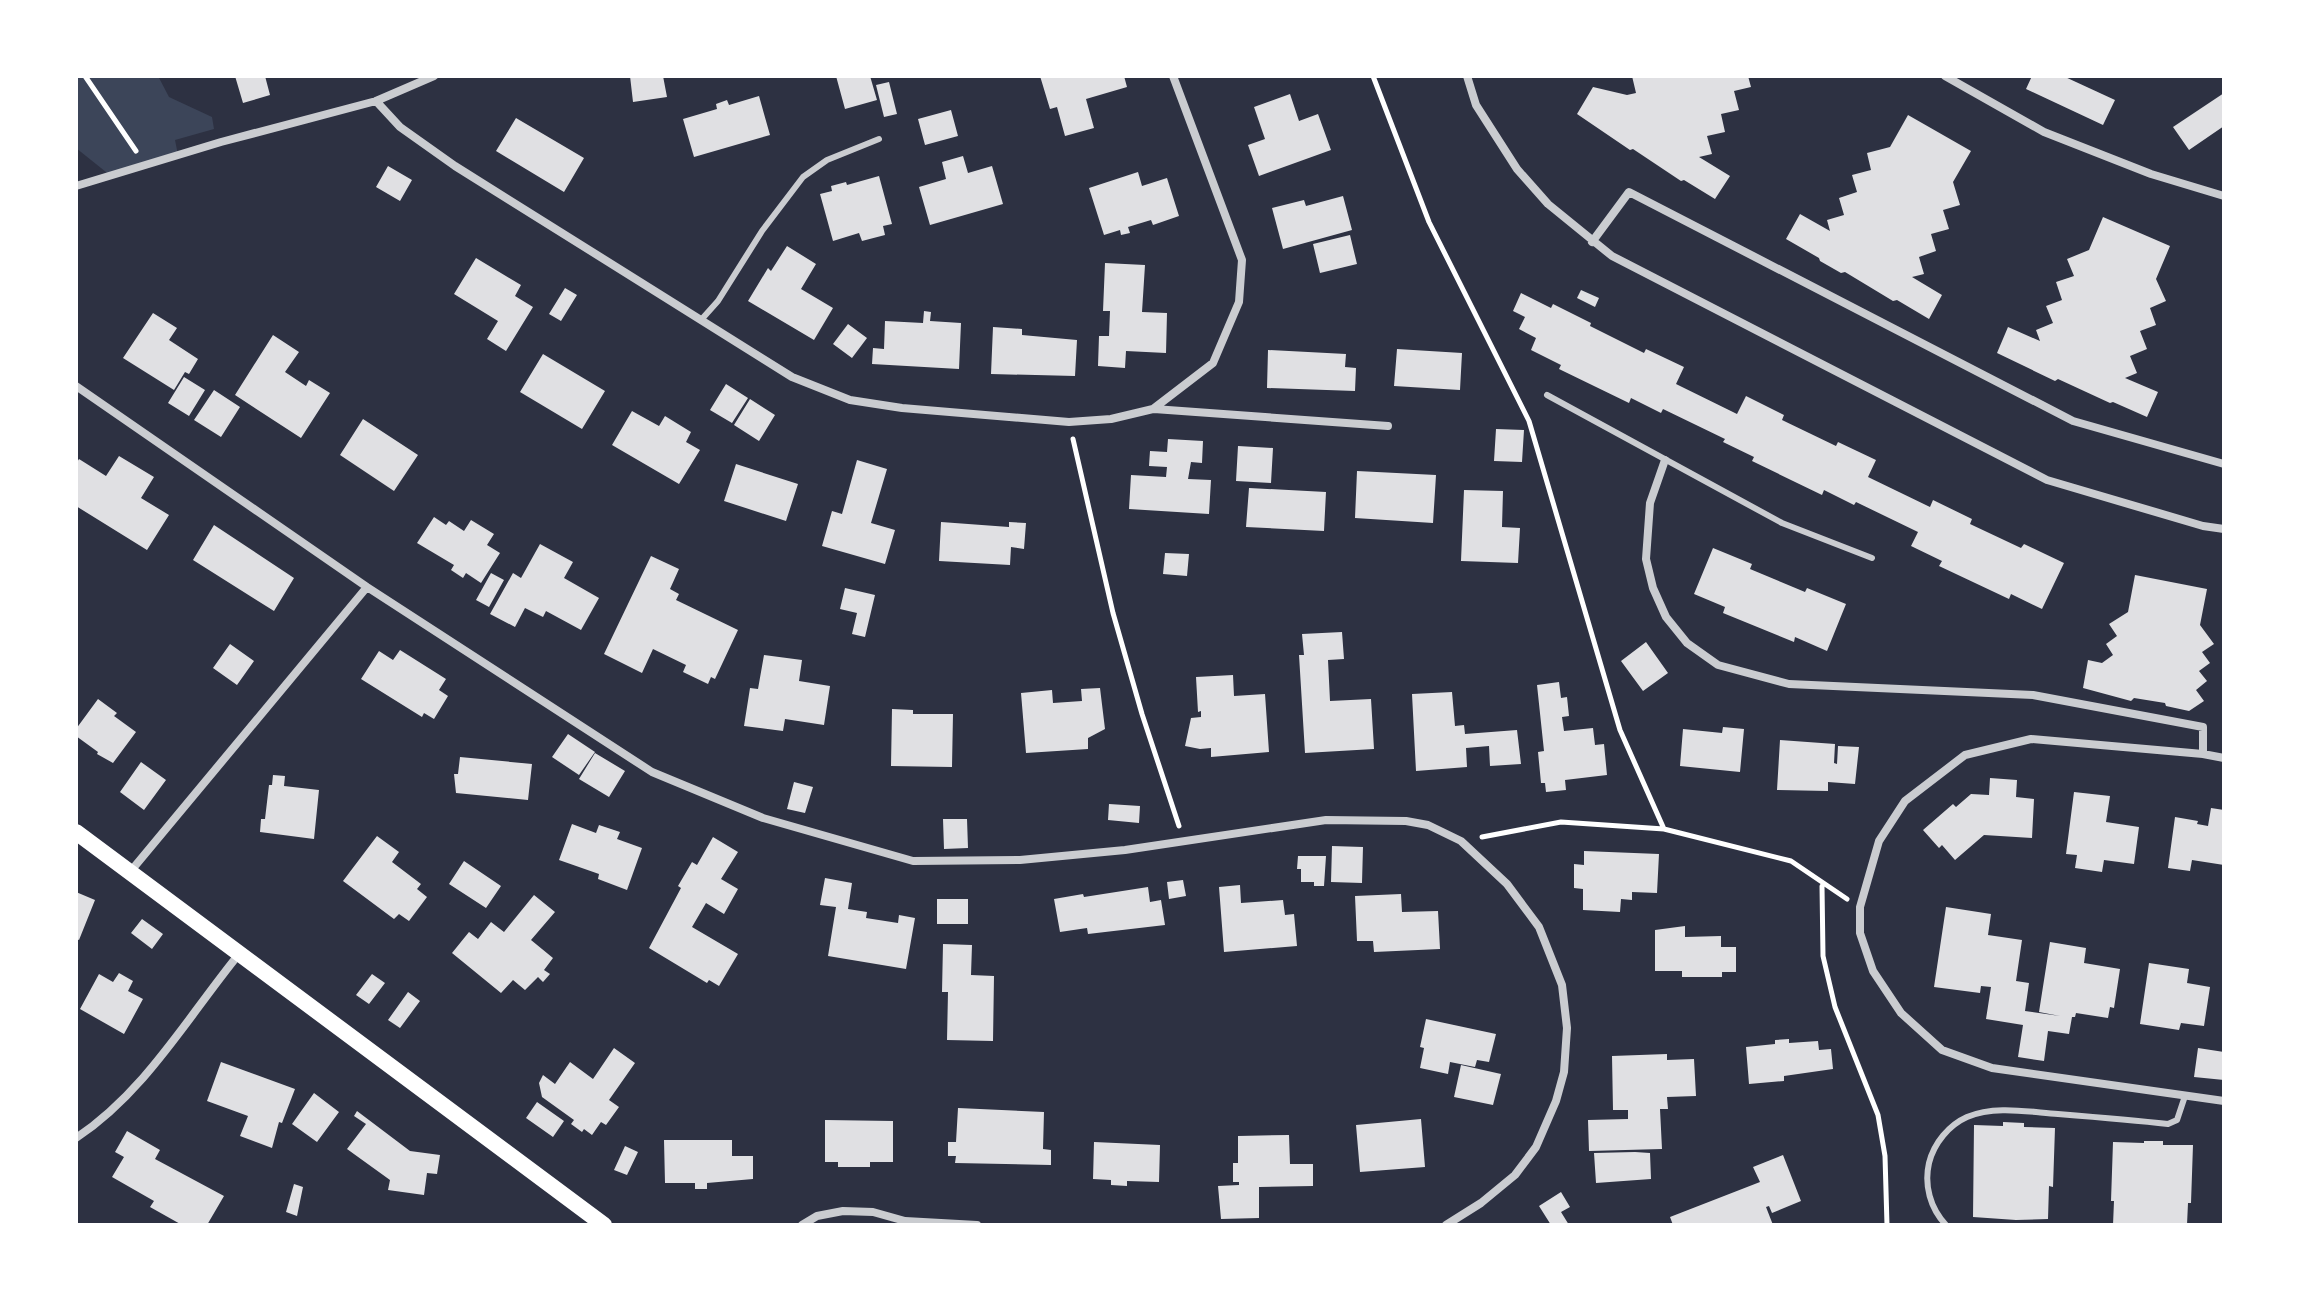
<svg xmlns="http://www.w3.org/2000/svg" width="2300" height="1301" font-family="'Archivo Narrow',sans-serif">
	<rect width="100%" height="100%" fill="#2d3142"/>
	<path fill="#3c4559" d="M76,76H158L169,97L212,117L214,129L175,140L178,155L111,176L76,148Z"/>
	<path fill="#e0e0e3" d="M235,76H265L270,95L243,103Z
		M630,76H663L667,97L633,102Z
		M836,76H870L877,100L845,109Z
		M1040,76H1124L1127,87L1086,99L1094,128L1065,136L1057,107L1050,109Z
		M1632,76H1748L1751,87L1734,91L1739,110L1721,114L1725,132L1707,136L1712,154L1699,157L1730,176L1715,199L1684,180L1681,181L1633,149L1630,150L1577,114L1593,87L1627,95L1636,93Z
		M2032,76H2063L2115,100L2103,125L2026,89Z
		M889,82L897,114L884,117L876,85Z
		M2224,93V126L2189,150L2173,127Z
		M1290,94L1299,121L1318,114L1331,150L1259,176L1248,145L1265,139L1254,107Z
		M759,96L770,135L694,157L683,119L717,109L716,104L727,100L729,105Z
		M951,110L958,136L925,145L918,119Z
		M1908,115L1971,151L1953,182L1960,205L1943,210L1949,229L1931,234L1936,251L1919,257L1924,274L1912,277L1942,295L1929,319L1897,300L1893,301L1845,272L1841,273L1820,261L1819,258L1786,239L1800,214L1830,231L1827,220L1844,215L1839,198L1857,192L1852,175L1871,170L1867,153L1890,147Z
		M516,118L584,158L564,192L496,151Z
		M963,156L968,173L992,166L1003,204L930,225L919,187L946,179L942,162Z
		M388,166L412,180L400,201L376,187Z
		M1138,172L1142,186L1167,178L1179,216L1153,225L1151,220L1128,227L1130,233L1121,235L1120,230L1104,235L1089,188Z
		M879,176L892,224L883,226L885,235L862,241L859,233L833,241L820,194L832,191L831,186L846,182L847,185Z
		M1343,196L1352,230L1283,249L1272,208L1304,200L1306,206Z
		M2103,217L2170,246L2156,279L2166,301L2150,308L2156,325L2140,331L2147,349L2130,356L2137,373L2125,378L2158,392L2147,417L2113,402L2110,403L2058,379L2055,381L1997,353L2008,327L2040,341L2036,330L2053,323L2046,306L2062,300L2056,282L2074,276L2067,259L2089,250Z
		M1350,235L1357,264L1320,273L1313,244Z
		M787,246L816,264L801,289L833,308L814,340L748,301L768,268L771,271Z
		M476,258L521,285L515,296L533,307L506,351L487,339L498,321L454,294Z
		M1105,263L1145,265L1142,312L1167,313L1166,353L1126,351L1125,368L1098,366L1099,336H1109L1110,311H1103Z
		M565,288L577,295L561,321L549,314Z
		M1581,290L1599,298L1595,307L1577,298Z
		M1521,293L1551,308L1553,304L1591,323L1590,326L1644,353L1646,349L1684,367L1676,384L1737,414L1746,396L1784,415L1782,420L1836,446L1838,442L1876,460L1868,477L1930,507L1933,500L1972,519L1970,524L2021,548L2024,544L2064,563L2042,609L2011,594L2009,599L1939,566L1942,561L1911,546L1918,532L1856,502L1854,505L1824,490L1822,495L1752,461L1754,457L1723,442L1725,439L1663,409L1661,413L1631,398L1629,403L1559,369L1561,365L1531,350L1536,338L1519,329L1525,317L1513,311Z
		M924,311L931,312L930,321L961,323L959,369L872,364L873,348L884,349L885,321L923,323Z
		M153,313L177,328L169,340L198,359L189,374L185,372L174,390L123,358Z
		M848,324L867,338L852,358L833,344Z
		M993,327L1022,329V335L1077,340L1075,376L991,374Z
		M273,335L299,352L285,372L306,386L309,380L330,393L301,438L235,395Z
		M1397,349L1462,353L1460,390L1394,386Z
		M1268,350L1346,354L1345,367L1356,368L1355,391L1267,388Z
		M543,354L605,391L582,429L520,392Z
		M184,377L205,390L189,416L168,403Z
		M726,384L748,398L732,423L710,410Z
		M214,390L240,407L221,437L194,420Z
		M750,399L775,415L759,441L734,425Z
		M632,411L659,426L665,416L691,432L686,442L700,450L679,484L612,445Z
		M363,419L418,455L394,491L340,455Z
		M1496,429L1524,430L1522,462L1494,461Z
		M1168,439L1203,441L1202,463L1191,462L1188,479L1211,480L1209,514L1129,509L1131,475L1166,477L1167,467L1149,466L1150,451L1167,452Z
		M1238,446L1273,448L1271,483L1236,481Z
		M119,456L154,477L141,498L169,515L147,550L76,506V464L79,459L106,476Z
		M857,460L887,469L871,523L895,530L885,564L822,546L832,511L842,514Z
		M736,464L798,484L786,521L724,501Z
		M1357,471L1436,475L1433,523L1355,518Z
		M1249,488L1326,492L1324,531L1246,527Z
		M1464,490L1503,491L1502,527L1520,528L1518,563L1461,561Z
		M434,517L446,525L449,521L464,531L471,520L494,534L487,545L500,553L481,583L466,573L463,578L451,570L454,565L417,543Z
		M941,522L1009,527V522L1026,523L1024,549L1011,547L1010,565L939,561Z
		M214,525L294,578L274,611L193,560Z
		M540,544L573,562L564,578L599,598L581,630L546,611L543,617L525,608L515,627L490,614L513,573L521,578Z
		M1713,548L1752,564L1750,569L1805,592L1807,588L1846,604L1827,651L1795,637L1794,642L1723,613L1725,607L1694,594Z
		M1165,553L1189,554L1187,576L1163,574Z
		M651,556L679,569L670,589L679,594L676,600L738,630L715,679L711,677L708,684L683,672L686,665L653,649L642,673L604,654Z
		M491,573L504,580L489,607L476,600Z
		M2135,575L2207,589L2200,625L2214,644L2202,652L2210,663L2199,671L2207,681L2196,690L2204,701L2189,711L2166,706L2165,703L2134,698L2131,701L2083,688L2088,660L2102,663L2113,655L2106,644L2117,636L2109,624L2128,612Z
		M845,588L875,595L865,637L852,634L857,613L840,609Z
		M1342,632L1344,659L1328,660L1330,701L1371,699L1374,749L1305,753L1299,655H1304L1302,634Z
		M1646,642L1668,673L1643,691L1621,661Z
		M230,644L254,661L237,685L213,668Z
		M400,650L446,679L439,690L448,696L434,719L424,713L422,717L361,679L379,651L393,660Z
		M764,655L802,660L799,681L830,686L824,725L785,719L783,731L744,726L750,688L758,689Z
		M1233,675L1234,696L1265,694L1269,752L1211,757V748L1200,749L1185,746L1191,718L1201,717V711L1198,712L1196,677Z
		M1559,682L1561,698L1567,697L1569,716L1562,717L1564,731L1593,728L1595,745L1604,744L1607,775L1565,780L1566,790L1546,792L1545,783H1541L1538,752L1544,751L1537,685Z
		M1100,688L1105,729L1088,738V749L1026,753L1021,693L1052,690L1053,703L1082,701L1081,689Z
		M1452,692L1455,726L1464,725L1465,734L1517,730L1521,764L1490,766L1489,746L1466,748L1467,767L1416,771L1412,694Z
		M98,699L117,713L114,716L136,732L113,763L97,754L98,752L76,736V729Z
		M892,709L913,710V714H953L952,767L891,766Z
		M1723,727L1744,729L1740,772L1680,766L1683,729L1722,733Z
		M568,734L595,752L579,775L552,757Z
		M1780,740L1835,744L1834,763L1837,764L1838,746L1859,747L1855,784L1828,782V791L1777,790Z
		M595,753L625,771L609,797L579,779Z
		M460,757L532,764L528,800L456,793L454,774H458Z
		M141,762L166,780L144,810L120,792Z
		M273,775L285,776L284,786L319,790L314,839L260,832L261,819H265L269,785H272Z
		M1990,778L2017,780L2016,797L2034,799L2032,838L1984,835L1955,860L1942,845L1939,848L1923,830L1953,804L1956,807L1971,794L1989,795Z
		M794,782L813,787L805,813L787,809Z
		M2074,792L2110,796L2106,822L2139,827L2134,864L2104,860L2102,872L2075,868L2077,855L2066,854Z
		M1109,804L1140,806L1139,823L1108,820Z
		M2211,808L2224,810V865L2192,860L2190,871L2168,868L2175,817L2198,821L2197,824L2208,826Z
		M943,819H967L968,848L944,849Z
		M572,824L596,833L599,825L620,832L617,839L642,848L627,890L598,879L599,874L559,860Z
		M377,836L399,852L392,862L421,884L417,889L427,897L409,921L399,914L394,919L343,881Z
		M713,837L738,852L721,879L738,889L724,914L706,903L692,927L738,954L719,986L709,980L707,983L649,948L681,888L678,886L692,862L697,865Z
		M1332,846L1363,847L1362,883L1331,882Z
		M1584,851L1659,854L1657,893L1632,892V900L1621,899L1620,912L1583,910V889L1574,888V864L1584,865Z
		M1298,856H1326L1324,886H1314V882H1301V869H1297Z
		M464,861L501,886L486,908L449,884Z
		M825,878L852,883L848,909L867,912L866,918L898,923L899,915L915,918L906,969L828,956L836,907L820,905Z
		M1183,880L1186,896L1169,899L1167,882Z
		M1240,885L1241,903L1283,900L1285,915L1294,914L1297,946L1224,952L1219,887Z
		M1148,887L1150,902L1161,900L1165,925L1088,934L1087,928L1060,932L1054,899L1083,894L1084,897Z
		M76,892L95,900L79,940L76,939Z
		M1401,894L1402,912L1438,911L1440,949L1374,952L1373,941H1357L1355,896Z
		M534,895L555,912L531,940L553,958L544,970L550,974L543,982L538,977L525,990L513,980L501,993L452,953L469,932L478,939L491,922L504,932Z
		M937,899H968V924H937Z
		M1946,907L1991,914L1988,935L2022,940L2016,981L2029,983L2025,1011L2060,1016L2039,1012L2050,942L2086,948L2084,963L2120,969L2114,1008L2110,1007L2108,1018L2076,1013L2075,1017H2072L2069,1034L2048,1031L2044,1061L2018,1057L2023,1025L1986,1019L1991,987L1981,986L1980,993L1934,987Z
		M142,919L163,934L152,949L131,933Z
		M1685,926V937L1721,936V947H1736V972H1722V977H1682V971H1655V930Z
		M943,944L972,945L971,975L994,976L993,1041L947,1040L948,992H942Z
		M2149,963L2189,969L2187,983L2210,987L2204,1026L2181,1023L2179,1030L2140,1024Z
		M119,973L133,981L128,991L143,999L124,1034L80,1009L99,974L113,982Z
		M372,974L385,983L369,1004L356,995Z
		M408,992L420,1001L400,1028L388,1020Z
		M1426,1019L1496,1034L1489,1062L1477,1060L1475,1067L1450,1062L1448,1074L1420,1068L1424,1048L1420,1047Z
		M1789,1039V1043L1818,1041L1819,1050L1831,1049L1833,1069L1784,1076V1081L1749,1084L1746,1047L1775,1044V1040Z
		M614,1048L635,1063L609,1100L619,1107L606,1125L601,1122L592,1135L584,1129L582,1132L571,1124L574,1120L542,1097L539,1083L543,1075L555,1084L570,1062L593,1079Z
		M2198,1048L2224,1052V1080L2194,1077Z
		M1667,1054V1060L1694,1059L1696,1096L1667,1097L1668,1109H1660L1662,1149L1589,1151L1588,1120L1628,1119V1110H1613L1612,1056Z
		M221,1062L295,1089L282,1123L279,1122L272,1148L240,1136L248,1116L207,1101Z
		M1461,1065L1501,1074L1493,1105L1454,1097Z
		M314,1093L339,1112L317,1142L292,1124Z
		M537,1102L564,1121L553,1137L526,1118Z
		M958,1108L1044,1112L1043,1149L1051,1150V1165L955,1163L956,1156H948V1142H956Z
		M357,1111L410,1151L440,1155L437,1174L427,1173L424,1195L388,1190L390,1180L347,1149L366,1124L354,1116Z
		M1421,1119L1425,1167L1360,1172L1356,1125Z
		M825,1120L893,1121V1162H870V1167H838V1162H825Z
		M2003,1122L2024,1123V1127L2055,1128L2053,1187L2049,1186L2048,1219L2016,1220L1973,1217L1974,1125L2003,1126Z
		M127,1131L160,1150L155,1159L224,1196L207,1225H182L150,1207L154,1201L112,1177L124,1157L115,1152Z
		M1289,1135L1290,1164H1313V1186L1259,1187V1218L1221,1219L1218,1186L1239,1185V1182H1233V1163H1238V1136Z
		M664,1140H732V1156H753V1179L707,1183V1189H695V1183H665Z
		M2144,1141H2163V1145H2193L2191,1203H2188L2187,1225H2113L2114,1201H2111L2113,1142L2144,1143Z
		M1094,1142L1160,1145L1159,1182L1127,1181V1186L1111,1185V1180L1093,1179Z
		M625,1146L638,1152L627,1175L614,1170Z
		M1635,1152L1650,1153L1651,1179L1596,1183L1594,1153Z
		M1783,1155L1801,1201L1772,1213L1769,1206L1766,1207L1773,1225H1673L1670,1217L1760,1182L1753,1167Z
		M294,1184L303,1187L297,1216L286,1212Z
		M1561,1192L1570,1207L1561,1212L1569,1225H1551L1539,1206Z"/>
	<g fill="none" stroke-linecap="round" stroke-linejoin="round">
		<path stroke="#fff" stroke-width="5" d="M85,76L136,151
			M1373,76L1429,222L1529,421L1620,730L1664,829
			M1073,439L1113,613L1142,714L1179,826
			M1482,837L1561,822L1664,829L1791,861L1847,899
			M1822,886L1823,956L1835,1007L1878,1115L1885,1156L1887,1225"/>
		<path stroke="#caccd0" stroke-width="6" d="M701,320L718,301L762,231L803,177L827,160L879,139
			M1547,395L1782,523L1872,558
			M1946,1225C1930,1208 1924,1185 1929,1163C1934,1143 1949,1125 1967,1117C1995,1105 2029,1112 2058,1114C2095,1117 2132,1120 2168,1124L2177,1120L2185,1096"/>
		<path stroke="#caccd0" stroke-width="8" d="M1467,76L1476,105L1517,169L1548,204L1612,256L2047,480L2203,526L2224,529
			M1945,76L2044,132L2151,174L2224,196
			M376,101L400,127L455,166L792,377L850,400L902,408L1069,422L1111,419L1153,409L1213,363L1239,302L1242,260L1173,76
			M76,186L221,142L376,101L434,76
			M1592,242L1629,192L2073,421L2224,464
			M76,386L367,587L652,772L763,818L913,861L1020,860L1125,850L1326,820L1406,821L1428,825L1461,841L1507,884L1539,927L1562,985L1567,1028L1564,1072L1556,1101L1536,1147L1515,1175L1481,1203L1446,1225
			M1154,409L1388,426
			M1665,460L1650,503L1646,559L1653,588L1666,617L1687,643L1718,665L1789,684L2033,695L2203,727V754
			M2224,758L2203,754L2031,739L1965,755L1905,801L1879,841L1860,907V933L1873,971L1901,1013L1942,1050L1992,1068L2224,1101
			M130,872L367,587
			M76,1138C145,1092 187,1018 239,954
			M802,1225L817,1216L843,1211L873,1212L905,1221L977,1225"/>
		<path stroke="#fff" stroke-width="16" d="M76,832L604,1225"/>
	</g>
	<rect width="2300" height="1301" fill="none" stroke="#ffffff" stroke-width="156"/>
</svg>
